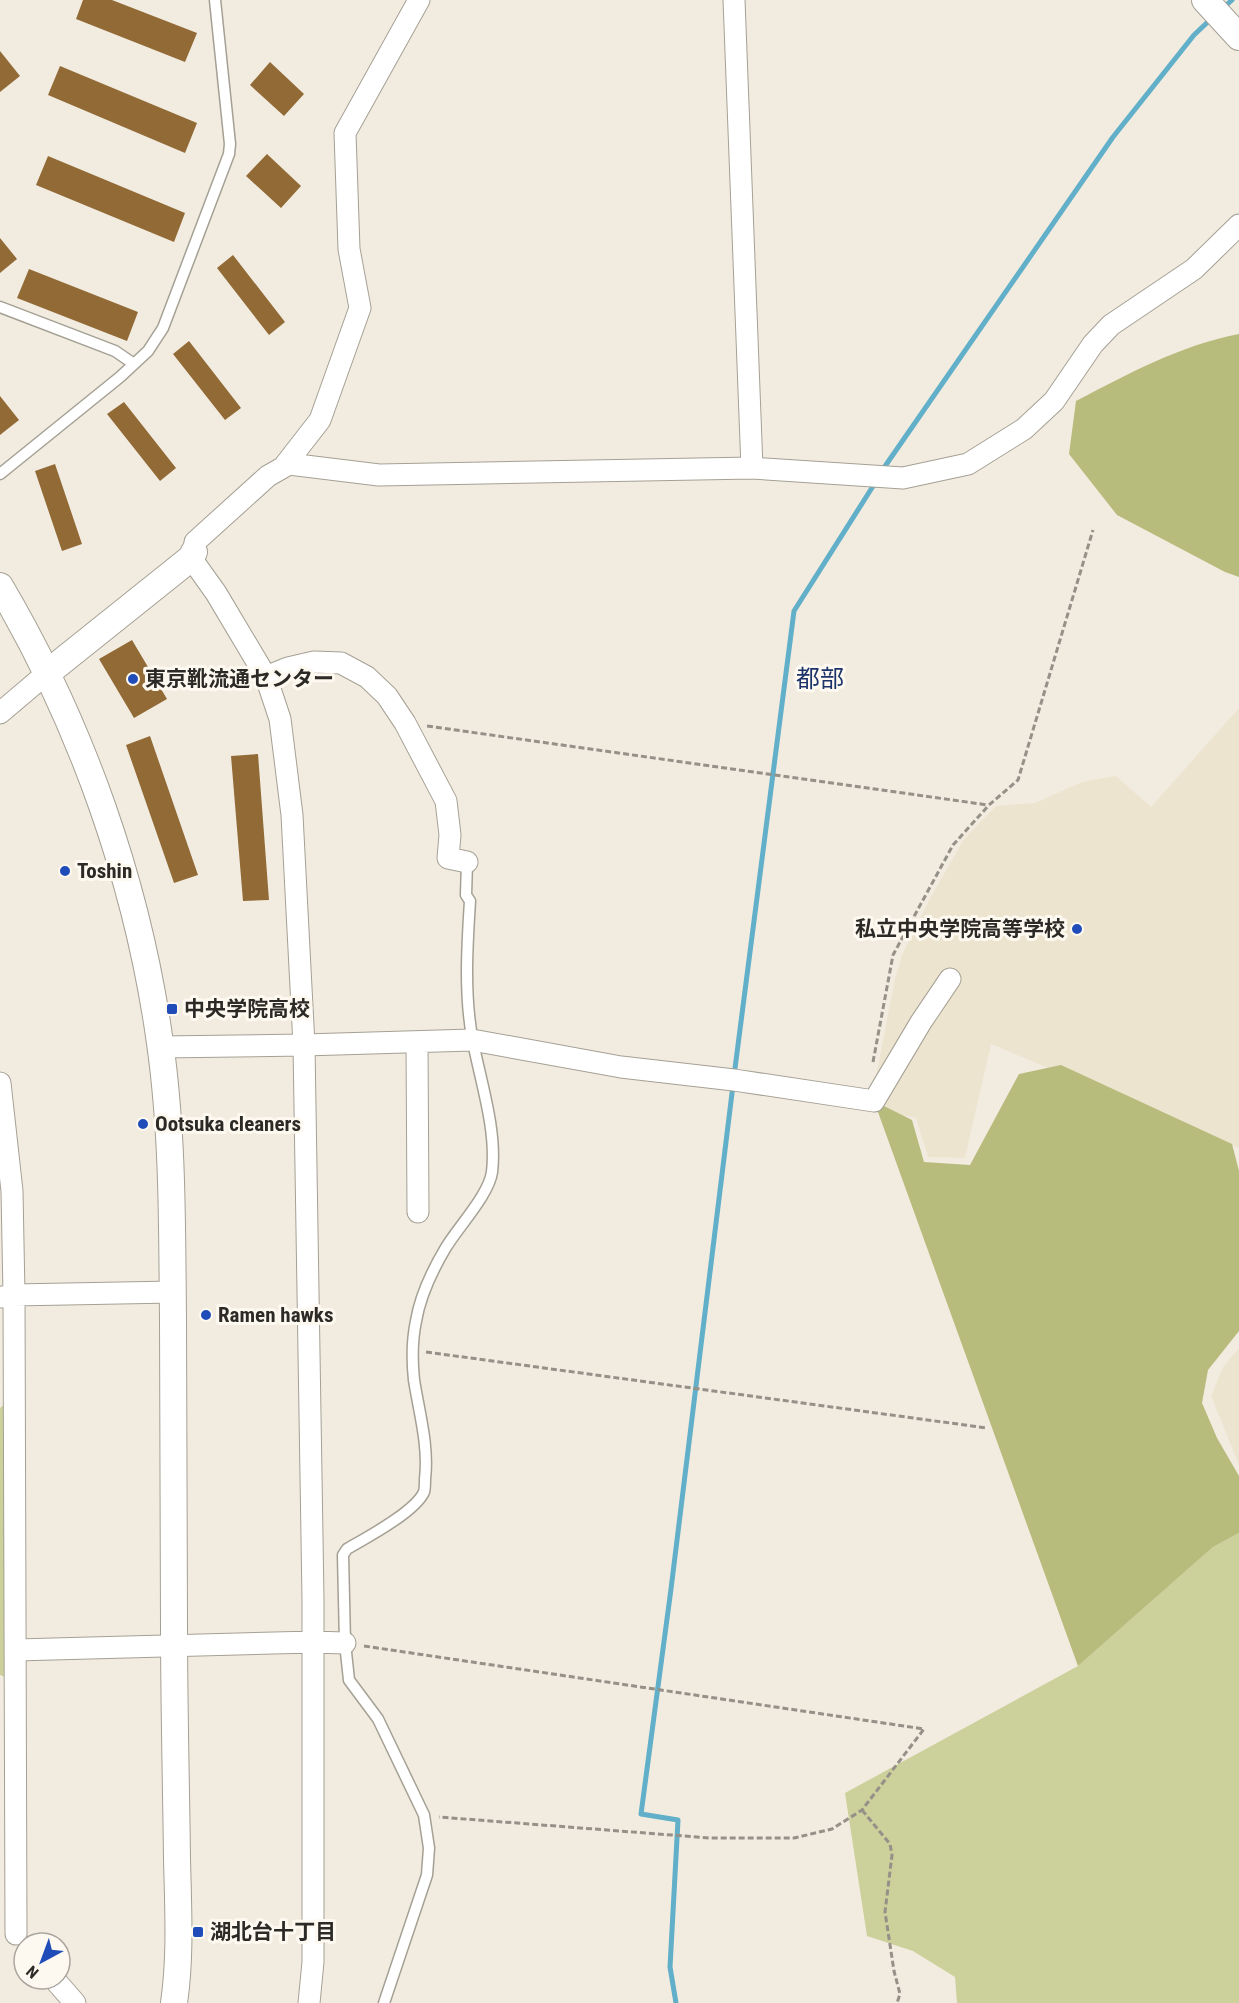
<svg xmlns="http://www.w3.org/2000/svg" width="1239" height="2003" font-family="'Roboto Condensed','Noto Sans JP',sans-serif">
	<rect width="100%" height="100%" fill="#f2ece0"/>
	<path fill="#ede4d0" d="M1239,708V1148L991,1044L965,1158L928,1157L916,1118L870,1108L894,983L902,955L928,902L964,839L996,806L1035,803L1082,782L1116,776L1151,807Z
		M1239,1348V1465L1211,1396L1223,1367Z"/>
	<path fill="#ccd09a" d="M16,1395L15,1681L0,1675V1408Z
		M1239,1533V2003H957L955,1977L913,1951L867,1936L845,1793L1078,1666L1213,1547Z"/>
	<path fill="#b7bb7b" d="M1239,334V577L1225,572L1117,515L1069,454L1076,401C1128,374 1181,345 1239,334Z
		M1061,1065L1232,1144L1239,1171V1331L1208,1370L1202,1403L1217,1438L1239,1476V1533L1213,1547L1078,1666L874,1101L912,1120L924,1162L970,1165L1019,1074Z"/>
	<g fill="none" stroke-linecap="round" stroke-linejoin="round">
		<path stroke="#61afc8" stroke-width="5" d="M1222,9L1232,0
			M881,472L1113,137L1194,35L1213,17
			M734,1076L794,611L875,483
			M676,2003L670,1967L678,1820L641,1814L671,1589L733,1085"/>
	</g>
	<path fill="#916a36" d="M83,0H112L197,33L185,62L76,19Z
		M0,51L20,76L0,92Z
		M270,62L304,94L284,116L250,85Z
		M60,66L197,123L185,153L48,95Z
		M267,154L301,186L281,208L246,176Z
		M48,156L185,213L174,242L36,185Z
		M0,238L17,259L0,273Z
		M233,255L285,322L269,335L217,268Z
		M29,269L138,312L127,341L17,298Z
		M189,341L241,408L225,420L173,354Z
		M0,396L19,420L0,435Z
		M124,402L176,468L160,481L107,414Z
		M55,464L82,544L62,551L35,471Z
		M132,640L167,699L134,718L99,659Z
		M150,736L198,875L174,883L126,745Z
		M258,754L269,900L243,901L231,756Z"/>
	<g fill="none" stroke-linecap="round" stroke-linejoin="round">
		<defs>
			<path id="service" d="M0,307L115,351L134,364
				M0,474L120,377L148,351L163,328L229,154L230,144L215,0
				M384,2003L427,1875L429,1848L424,1815L378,1719L349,1680L345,1643L343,1555L347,1549C366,1538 415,1512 424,1492C425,1489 425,1482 425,1479C429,1446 419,1412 414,1380C412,1361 412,1340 416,1321C420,1297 432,1271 445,1249C457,1228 489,1195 492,1172C497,1131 481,1083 473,1042C464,997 467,947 470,901L466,895L467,862"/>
			<path id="minor" d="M734,0L752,468
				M285,465L320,420L360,308L349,249L345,133L419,0
				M194,552L195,542L268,476L289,464L379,475L752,468L903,478L968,464L1024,429L1054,401L1093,344L1111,325L1194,269L1239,225
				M191,558L216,593L266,677L280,719L292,815L304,1045L313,1599V1962L309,2003
				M266,677L288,668L314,662L341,663L367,677L387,696L405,723L446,801L450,835L448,858L467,862
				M0,713L46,674
				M417,1042L418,1212
				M161,1047L304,1045L472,1040L621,1067L734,1080L874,1101L921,1022L950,979
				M0,1083L12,1191L14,1295L16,1934
				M2,1297L14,1295L173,1292
				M16,1650L313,1642L345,1643
				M54,1979L75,2003"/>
			<path id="tertiary" d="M1205,0L1239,37
				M0,586C82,725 138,884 160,1043C173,1134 172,1227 173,1319C173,1421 173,1523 174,1625C174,1702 176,1780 177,1858C178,1906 181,1955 174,2003
				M46,674L191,558L194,552"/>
		</defs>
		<use href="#service" stroke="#a5a094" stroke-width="13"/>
		<use href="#minor" stroke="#a5a094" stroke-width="23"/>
		<use href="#tertiary" stroke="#a5a094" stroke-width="28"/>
		<path stroke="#959088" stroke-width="3" stroke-dasharray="6 3" stroke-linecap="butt" d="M427,726L988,805
			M873,1062L893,955L953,845L989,805L1018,780L1093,530
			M426,1352L987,1428
			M364,1646L924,1729L862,1810L832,1829L794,1838H710L439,1817
			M862,1810L890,1844L892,1855L885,1912L894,1971L900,1994L897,2003"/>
		<use href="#service" stroke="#fff" stroke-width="10"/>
		<use href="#minor" stroke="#fff" stroke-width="21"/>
		<use href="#tertiary" stroke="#fff" stroke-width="26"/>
	</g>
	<g fill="#204cb9" stroke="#fef9f0" stroke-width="2">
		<circle cx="133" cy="679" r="6"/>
		<circle cx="65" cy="871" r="6"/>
		<circle cx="1077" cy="929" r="6"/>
		<rect x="166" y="1003" width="12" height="12" rx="3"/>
		<circle cx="143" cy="1124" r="6"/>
		<circle cx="206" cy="1315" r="6"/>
		<rect x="192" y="1926" width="12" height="12" rx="3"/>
	</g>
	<g text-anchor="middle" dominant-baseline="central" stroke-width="6" stroke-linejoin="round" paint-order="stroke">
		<g font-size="21" font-weight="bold" fill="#2c2a26" stroke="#fef9f0" text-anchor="start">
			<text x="145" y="679">東京靴流通センター</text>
			<text x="77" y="871">Toshin</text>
			<text x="1065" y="929" text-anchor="end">私立中央学院高等学校</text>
			<text x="184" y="1009">中央学院高校</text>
			<text x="155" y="1124">Ootsuka cleaners</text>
			<text x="218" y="1315">Ramen hawks</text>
			<text x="210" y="1932">湖北台十丁目</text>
		</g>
		<g font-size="24" fill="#1b336a" stroke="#fef9f0">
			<text x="820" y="679">都部</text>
		</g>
	</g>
	<g transform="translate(42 1961) rotate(221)"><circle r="28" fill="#fef9f0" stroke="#aaa69f" stroke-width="1.5"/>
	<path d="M0-4.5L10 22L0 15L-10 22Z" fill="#204cb9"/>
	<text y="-9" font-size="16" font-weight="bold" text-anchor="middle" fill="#2c2a26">N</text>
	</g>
</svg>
